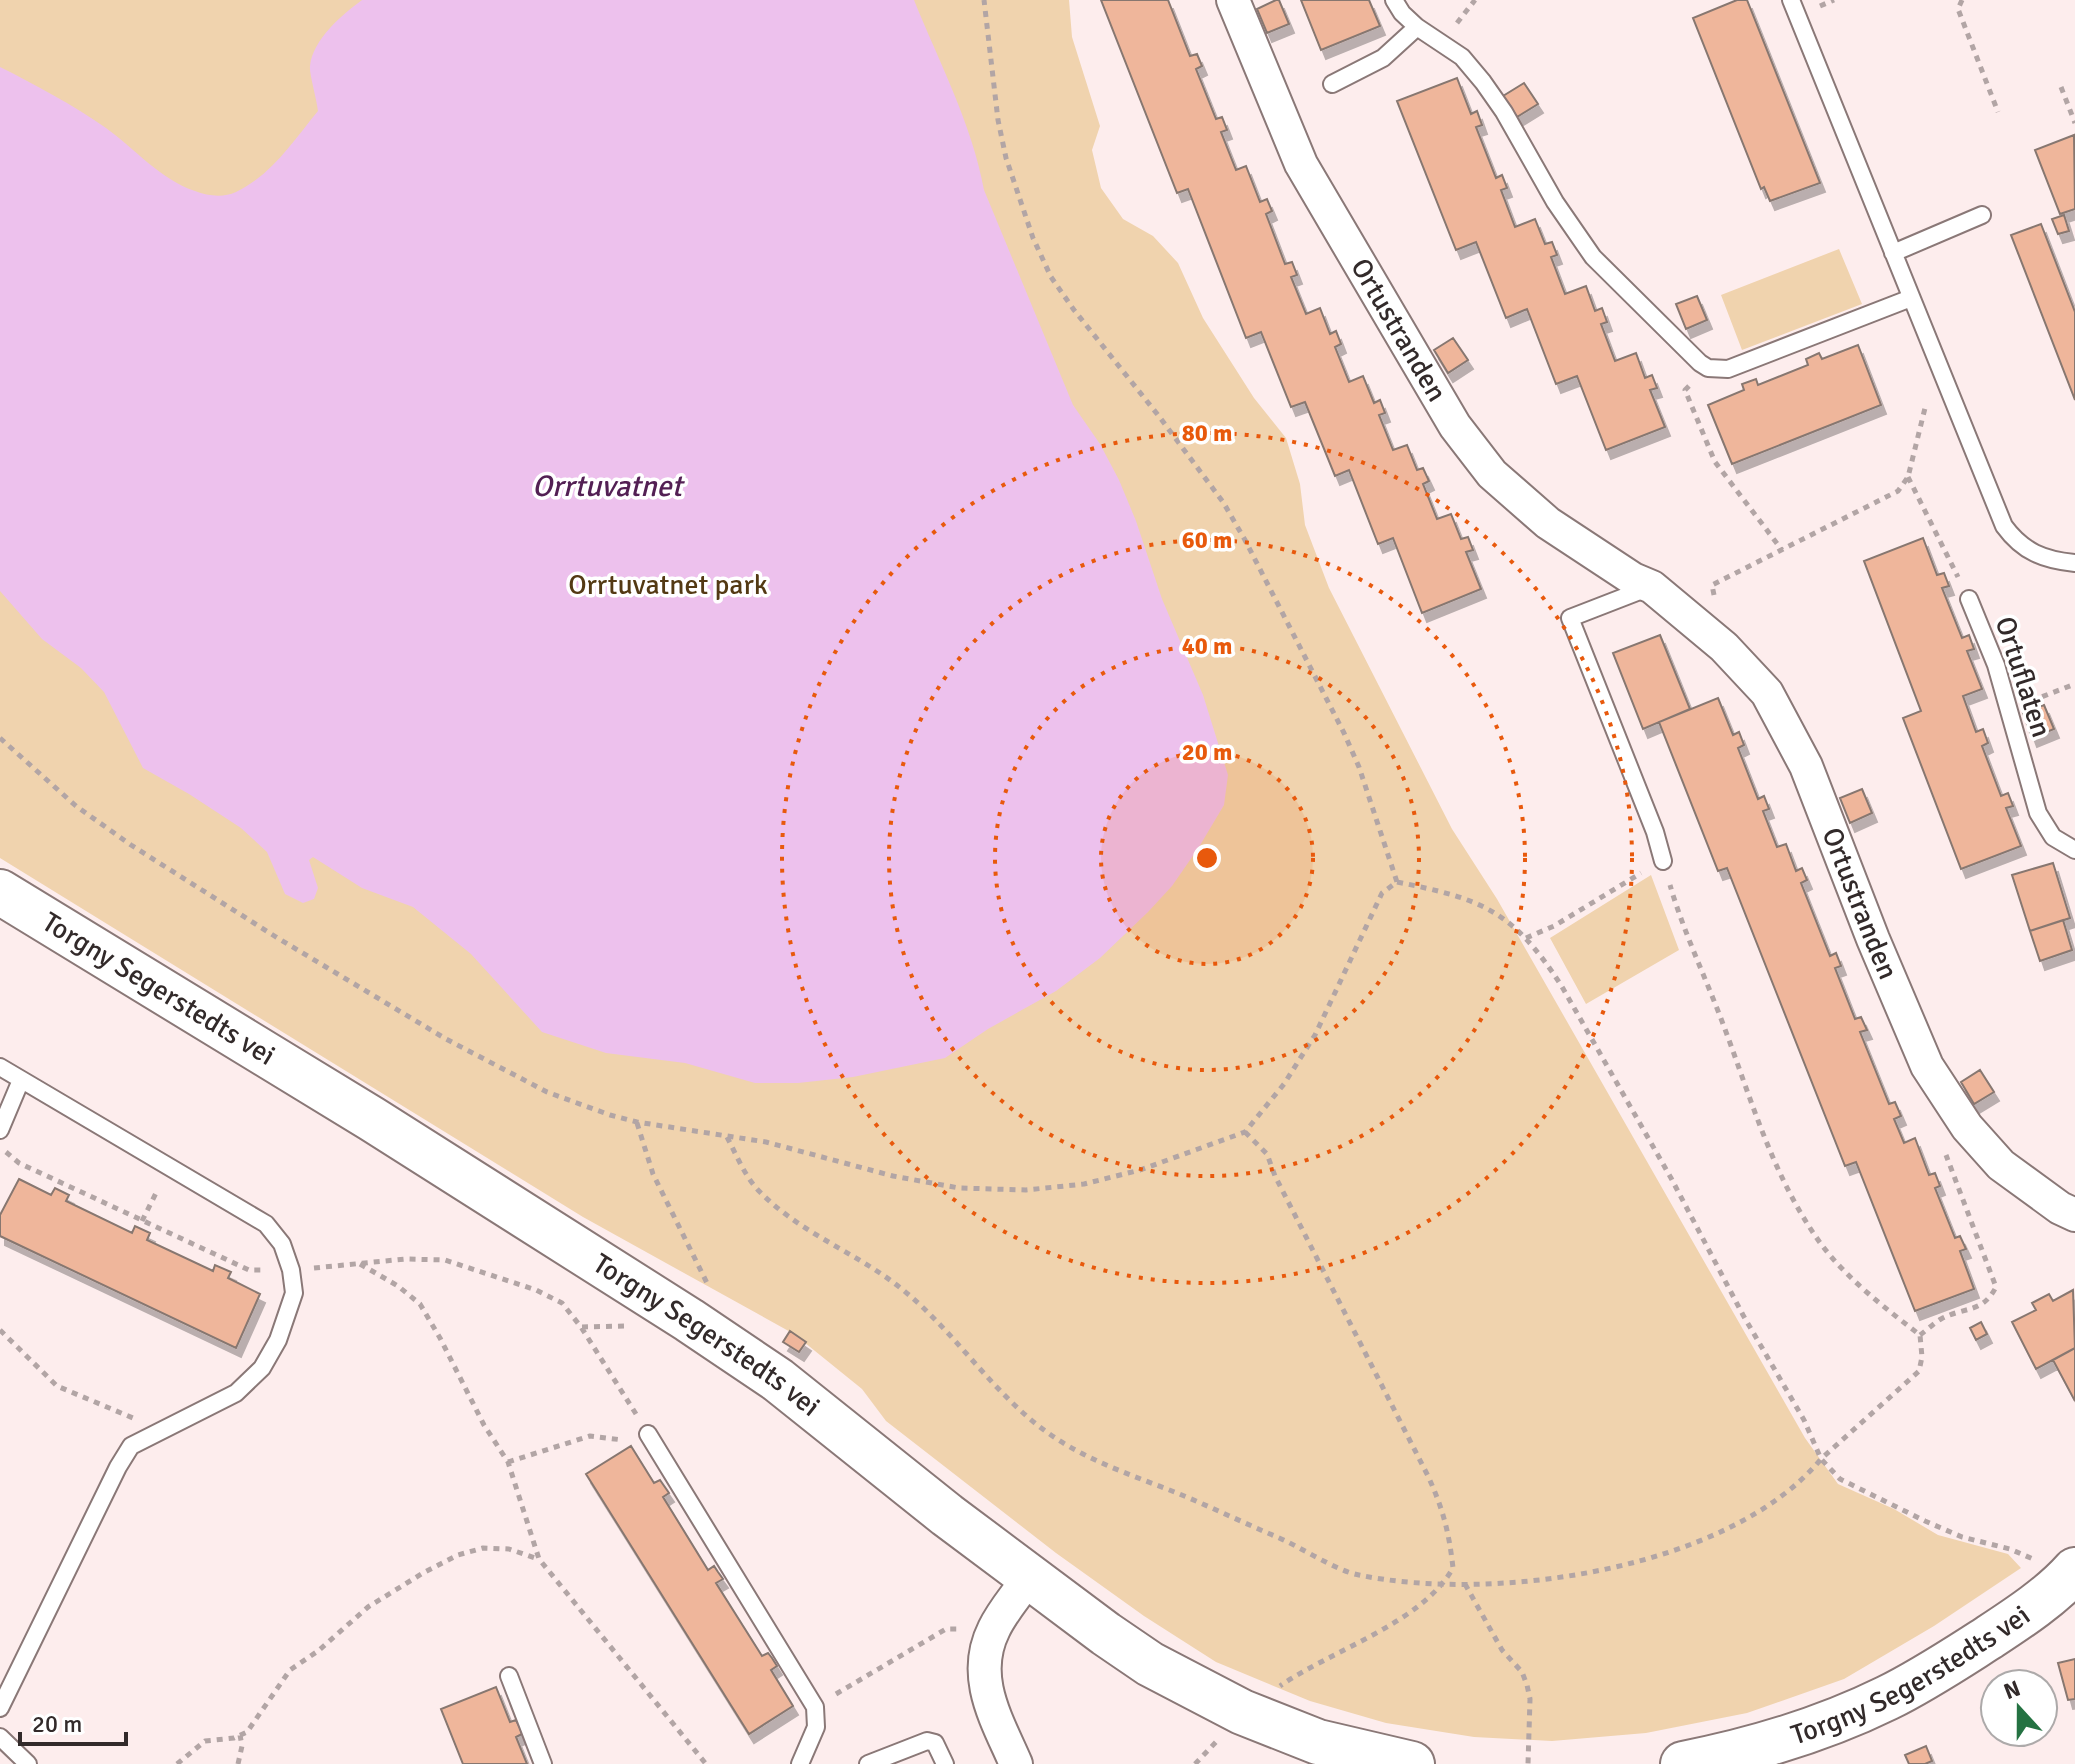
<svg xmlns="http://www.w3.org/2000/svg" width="2075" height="1764" font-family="Signika,sans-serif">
	<defs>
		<filter id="shadow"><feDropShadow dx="5" dy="9" stdDeviation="0" flood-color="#0004"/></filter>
	</defs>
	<rect width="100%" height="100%" fill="#fdeded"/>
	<path fill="#f0d3ae" d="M0,0H1069L1072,37L1100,126L1092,150L1101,188L1123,219L1153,236L1178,263L1203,318L1254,398L1286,438L1300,484L1305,525L1329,588L1452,829L1497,899L1805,1438L1838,1484L1894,1509L1938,1535L2008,1554L2021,1568L1934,1626L1844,1679L1747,1713L1646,1733L1552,1741L1474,1737L1386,1723L1310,1701L1216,1662L1144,1616L1056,1553L886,1421L862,1389L794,1334L583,1217L0,858Z
		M1839,249L1862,304L1742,350L1721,295Z
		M1651,875L1679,950L1586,1004L1550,938Z"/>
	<path fill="#edc1ed" d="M362,0H914C939,62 972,124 984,190L1073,405L1100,444L1119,480L1136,521L1162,599L1203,695L1228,775L1224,805L1199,847L1172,886L1148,912L1100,958L1056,991L988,1029L945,1058L853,1077L798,1083H755L685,1063L606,1053L542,1032L471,954L413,907L362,888L313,857L309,860L318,888L314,899L303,903L285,894L267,852L241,828L189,794L143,768L104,692L81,668L42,639L0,591V67C36,85 73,105 106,128C134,148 161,180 195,191C208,196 223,198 236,192C272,175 294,140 318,111C317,100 309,73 310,66C313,39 342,15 362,0Z"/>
	<path fill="#efb69b" stroke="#877770" stroke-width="2" filter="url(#shadow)" d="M1101,0H1168L1190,56L1197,54L1202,66L1196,69L1216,119L1222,117L1227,130L1221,132L1236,170L1246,166L1260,202L1267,199L1272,211L1266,214L1285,264L1292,262L1297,275L1291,277L1306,314L1320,308L1330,334L1336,331L1341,344L1335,347L1349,382L1363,376L1374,403L1380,400L1385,413L1379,415L1393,450L1407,445L1417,470L1423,468L1429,481L1423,484L1437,519L1451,514L1461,539L1468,537L1473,550L1466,552L1481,589L1422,613L1393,538L1378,544L1349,470L1335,476L1305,402L1291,407L1261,332L1246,338L1188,189L1177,193Z
		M1276,0H1279L1289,24L1267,33L1257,9Z
		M1301,0H1369L1380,26L1321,50Z
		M1737,0H1747L1820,183L1770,201L1764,187L1761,189L1693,18Z
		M1457,78L1471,114L1477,111L1482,125L1476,127L1496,178L1502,175L1507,188L1501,190L1515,227L1535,219L1545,244L1552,242L1557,255L1551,257L1565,294L1586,286L1595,311L1602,308L1607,322L1601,324L1615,361L1636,353L1645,378L1652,375L1657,388L1650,390L1665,427L1606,450L1577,376L1556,384L1527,309L1506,318L1476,242L1456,250L1397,101Z
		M1524,83L1538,104L1517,117L1503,96Z
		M2074,135L2075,209L2060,214L2035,150Z
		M2064,215L2069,231L2058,234L2052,219Z
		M2041,224L2075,312V400L2011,235Z
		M1697,296L1707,320L1686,329L1676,304Z
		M1453,338L1468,360L1448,373L1434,350Z
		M1858,345L1881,405L1732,464L1708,405L1744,390L1742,384L1756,379L1758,385L1808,365L1806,359L1819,353L1822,359Z
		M1923,538L1937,575L1944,573L1949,586L1942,588L1962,638L1969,635L1974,649L1967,651L1982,689L1963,696L1976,732L1983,729L1988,743L1982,746L2001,796L2008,793L2013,806L2006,808L2021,846L1961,869L1903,718L1921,711L1864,561Z
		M1660,635L1690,709L1643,729L1613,653Z
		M1718,698L1733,735L1739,732L1744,745L1738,748L1758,799L1764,796L1769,809L1763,811L1777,847L1786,844L1796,871L1802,868L1807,880L1801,883L1830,956L1836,953L1841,966L1835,968L1855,1019L1861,1017L1867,1030L1860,1032L1889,1104L1895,1102L1901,1116L1894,1119L1904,1143L1915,1138L1929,1175L1935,1173L1940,1186L1935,1188L1955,1238L1960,1236L1966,1249L1960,1251L1974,1289L1915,1311L1856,1162L1845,1166L1727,868L1718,871L1659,722Z
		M2044,705L2054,729L2032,738L2023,713Z
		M1862,789L1872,813L1850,823L1840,798Z
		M2053,863L2070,918L2030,931L2012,875Z
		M2063,920L2072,950L2040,961L2030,931Z
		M1980,1070L1994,1092L1974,1104L1961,1082Z
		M19,1179L51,1195L55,1188L69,1195L66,1201L132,1233L135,1226L150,1233L147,1240L213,1271L215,1265L231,1272L228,1278L260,1294L236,1348L0,1236V1215Z
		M2073,1290L2075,1348L2036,1369L2012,1322L2036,1310L2032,1303L2049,1294L2053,1301Z
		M1981,1322L1987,1334L1976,1340L1970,1328Z
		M790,1331L806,1342L799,1352L783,1342Z
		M2075,1348V1401L2053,1360Z
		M631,1446L654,1483L660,1480L669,1493L663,1497L708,1570L714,1566L718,1572L723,1579L716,1583L762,1656L768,1653L772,1658L777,1666L771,1670L793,1706L749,1734L586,1474Z
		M2075,1659V1699L2068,1700L2058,1663Z
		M496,1687L510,1722L516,1720L520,1728L522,1734L516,1737L527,1764H463L441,1709Z
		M1926,1746L1932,1761L1925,1764H1909L1905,1755Z"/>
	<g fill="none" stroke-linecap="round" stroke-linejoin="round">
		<defs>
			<path id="service" d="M1394,0L1402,13L1417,27L1462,57L1483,82L1504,112L1555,202L1593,257L1700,363L1708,368L1728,369L1911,298
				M1791,0L2004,526C2023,552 2044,560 2075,563
				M1332,84L1383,58L1417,27
				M1893,253L1982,215
				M1650,587L1570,618L1655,832L1663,861
				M1969,599L1996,665L2038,813L2053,837L2075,850
				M0,1067L266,1224L282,1244L291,1270L294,1293L278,1340L262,1368L236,1393L131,1446L118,1467L0,1708
				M0,1130L21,1080
				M648,1434L815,1707L816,1727L800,1764
				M509,1676L543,1764
				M0,1737L28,1764
				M868,1764L927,1741L935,1743L945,1764"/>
			<g id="minor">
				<path id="s1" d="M1233,0L1301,164L1455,426L1492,474L1548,523L1633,579L1652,587L1724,647L1767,693L1806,766L1873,939L1927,1066L1967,1127L2001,1165L2060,1208L2075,1215"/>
				<path d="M1016,1764C997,1720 970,1677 994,1629C1003,1610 1018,1594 1029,1577"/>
			</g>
			<g id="secondary">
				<path id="s2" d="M0,892L372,1119L689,1320L778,1380L947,1515L1106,1634L1150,1664L1242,1712L1318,1742L1412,1764"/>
				<path id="s3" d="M1683,1764C1754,1750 1822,1730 1887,1698C1922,1681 1955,1659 1988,1638C2017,1619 2051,1597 2075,1570"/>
			</g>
		</defs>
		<use href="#service" stroke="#8a7877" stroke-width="20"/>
		<use href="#minor" stroke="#8a7877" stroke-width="36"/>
		<use href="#secondary" stroke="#8a7877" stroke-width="48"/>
		<path stroke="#b2a5a5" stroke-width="5" stroke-dasharray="6 6" stroke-linecap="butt" d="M1962,0L1958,9L1998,112
			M1820,6L1834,0
			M1457,23L1475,0
			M2061,87L2075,123
			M1689,386L1685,390L1715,462L1782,550
			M1908,477L1958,577
			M1714,595L1712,585L1898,491L1908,477L1926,404
			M2031,701L2075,684
			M0,738L76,806L131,845L276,937L446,1039L547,1092L610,1115L637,1122L766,1142L893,1176L959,1188L1026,1190L1084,1184L1140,1170L1245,1132L1284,1084L1315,1035L1382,893L1397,882L1359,767L1344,733L1245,540L1223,502L1158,415L1074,310L1051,277L1033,238L1006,158L998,120L984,0
			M1397,882C1482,899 1512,910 1561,985L1671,1178L1743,1315L1804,1420L1821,1459L1840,1479L1925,1521L1962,1537L2010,1549L2033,1559
			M1526,938L1554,926L1641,873
			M637,1123L653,1174L708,1285
			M1245,1132L1267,1154L1275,1176L1428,1476C1443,1509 1449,1532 1453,1568C1422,1623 1332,1650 1280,1686
			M727,1137C737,1156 745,1177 760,1192C801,1234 858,1253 903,1290C955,1332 991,1391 1044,1430C1084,1460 1132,1475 1177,1493C1211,1507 1244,1523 1277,1537C1301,1547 1336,1571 1359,1575C1493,1603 1729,1570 1821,1459L1919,1371L1922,1357L1920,1335C1885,1308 1847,1279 1821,1244C1771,1175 1750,1094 1720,1016C1703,972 1683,930 1670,885
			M6,1152L19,1163L249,1270H264
			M142,1221L158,1189
			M360,1264L398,1286L420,1304L440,1338L484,1425L508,1462L539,1559L706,1764
			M314,1268L405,1259L445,1260L536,1290L562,1303L581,1327L636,1414
			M582,1327L624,1326
			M0,1330L57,1386L133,1418
			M1920,1335C1927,1330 1934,1323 1941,1319C1965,1306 1982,1314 1996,1287L1946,1155
			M508,1462L590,1436L623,1440
			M1465,1584L1502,1650L1522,1672L1527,1685L1530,1699L1528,1764
			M836,1694L946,1629H960
			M177,1764L205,1741L234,1738L247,1732L290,1670L318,1651L368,1607L423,1573L458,1555L483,1548L509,1549L538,1559
			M238,1764L242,1746L240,1735
			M1195,1764L1216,1742"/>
		<use href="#service" stroke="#fff" stroke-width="16"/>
		<use href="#minor" stroke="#fff" stroke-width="32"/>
		<use href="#secondary" stroke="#fff" stroke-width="44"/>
	</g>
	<circle cx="1207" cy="858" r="106" fill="#e8590c" fill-opacity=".12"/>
	<g fill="none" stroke="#e8590c" stroke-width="4" stroke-dasharray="4 8">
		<circle cx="1207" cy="858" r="106"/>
		<circle cx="1207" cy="858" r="212"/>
		<circle cx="1207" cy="858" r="318"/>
		<circle cx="1207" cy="858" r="425"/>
	</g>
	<g text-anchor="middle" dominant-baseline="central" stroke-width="7" stroke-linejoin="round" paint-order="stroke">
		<g font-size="28" fill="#322a2a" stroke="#fff">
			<text stroke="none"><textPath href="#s1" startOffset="370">Ortustranden</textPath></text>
			<text transform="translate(2023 677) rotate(72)">Ortuflaten</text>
			<text stroke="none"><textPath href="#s1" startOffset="1126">Ortustranden</textPath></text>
			<text stroke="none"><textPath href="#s2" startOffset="186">Torgny Segerstedts vei</textPath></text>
			<text stroke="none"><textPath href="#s2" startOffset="834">Torgny Segerstedts vei</textPath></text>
			<text stroke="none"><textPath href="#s3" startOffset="246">Torgny Segerstedts vei</textPath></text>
		</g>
		<g font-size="28" fill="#533913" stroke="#fff">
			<text x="668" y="585">Orrtuvatnet park</text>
		</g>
		<g font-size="30" font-style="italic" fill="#532054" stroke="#fff">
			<text x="607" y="486">Orrtuvatnet</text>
		</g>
	</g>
	<circle cx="1207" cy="858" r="12" fill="#e8590c" stroke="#fff" stroke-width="4"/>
	<g font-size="24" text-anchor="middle" font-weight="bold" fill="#e8590c" stroke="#fff" stroke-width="7" stroke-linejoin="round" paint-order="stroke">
		<text x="1207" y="441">80 m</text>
		<text x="1207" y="548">60 m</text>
		<text x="1207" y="654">40 m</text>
		<text x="1207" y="760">20 m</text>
	</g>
	<g transform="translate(2019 1708) rotate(339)"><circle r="38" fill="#ffffff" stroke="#adaaaa" stroke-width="2"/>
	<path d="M0-6L14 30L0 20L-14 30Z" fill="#247242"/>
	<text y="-12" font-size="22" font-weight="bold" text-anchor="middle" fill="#322a2a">N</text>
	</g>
	<path d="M20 1732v12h106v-12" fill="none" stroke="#322a2a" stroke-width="4"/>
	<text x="32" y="1732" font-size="24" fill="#322a2a" stroke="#ffffff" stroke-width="6" paint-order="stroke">20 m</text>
</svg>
